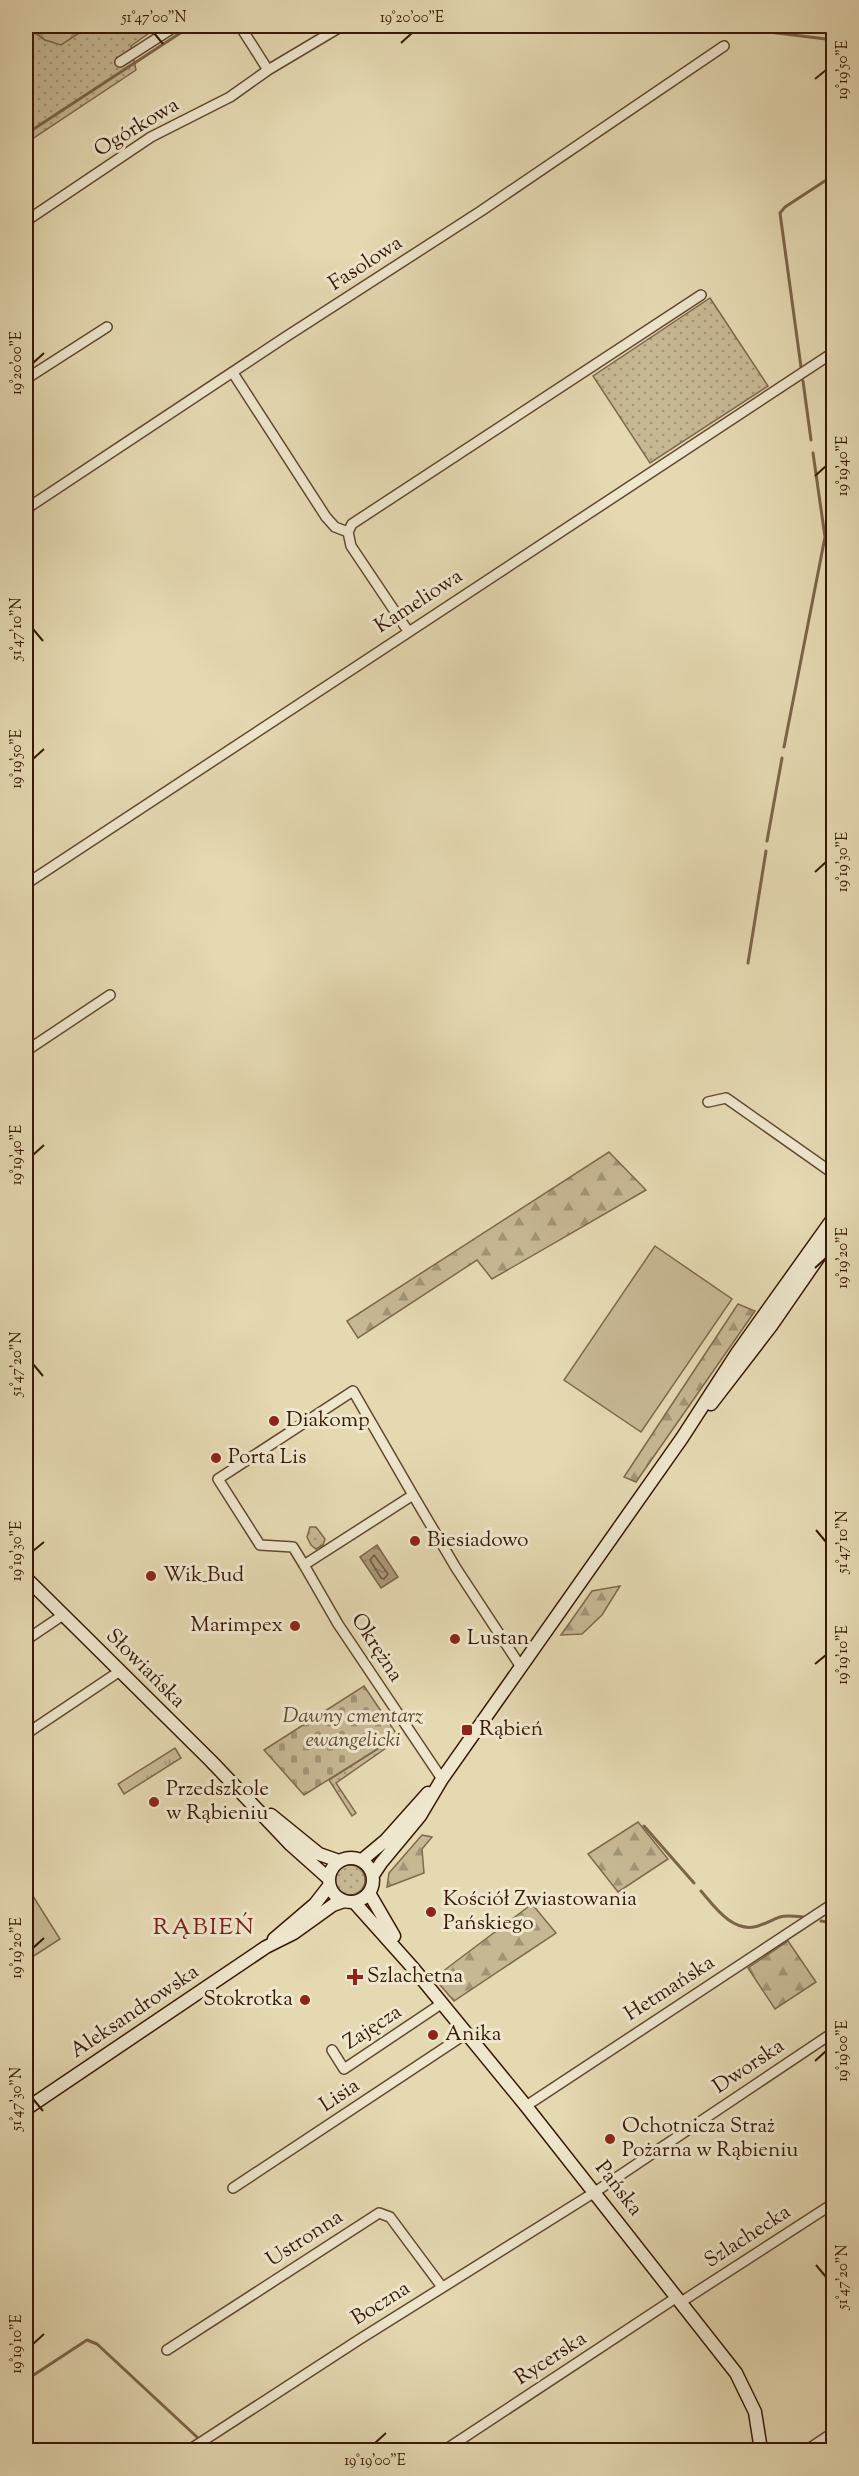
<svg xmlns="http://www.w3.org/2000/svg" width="859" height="2476" font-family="'Sorts Mill Goudy',serif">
	<defs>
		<pattern id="grass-dots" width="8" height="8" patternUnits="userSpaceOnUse" patternTransform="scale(1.5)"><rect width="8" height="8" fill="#c7b894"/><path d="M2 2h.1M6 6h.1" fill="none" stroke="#a29577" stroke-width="1.8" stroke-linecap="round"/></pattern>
		<pattern id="forest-firs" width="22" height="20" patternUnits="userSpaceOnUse" patternTransform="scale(1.5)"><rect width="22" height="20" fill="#c7b894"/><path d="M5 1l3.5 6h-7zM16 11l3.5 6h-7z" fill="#a29577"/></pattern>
		<pattern id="cemetery-stones" width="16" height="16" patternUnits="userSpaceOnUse" patternTransform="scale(1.5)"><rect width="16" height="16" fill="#c7b894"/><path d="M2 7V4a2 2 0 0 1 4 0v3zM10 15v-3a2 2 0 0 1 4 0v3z" fill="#a29577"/></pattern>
		<pattern id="park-tufts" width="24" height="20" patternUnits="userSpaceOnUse" patternTransform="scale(1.5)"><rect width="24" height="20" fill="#c7b894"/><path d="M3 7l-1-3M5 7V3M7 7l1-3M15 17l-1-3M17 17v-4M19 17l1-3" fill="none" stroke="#a29577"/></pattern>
		<pattern id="water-ripples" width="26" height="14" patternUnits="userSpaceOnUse" patternTransform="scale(1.5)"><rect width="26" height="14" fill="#aa9877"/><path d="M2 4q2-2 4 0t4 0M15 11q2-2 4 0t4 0" fill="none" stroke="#8b7b5f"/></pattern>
	</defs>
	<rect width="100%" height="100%" fill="#e5d9b2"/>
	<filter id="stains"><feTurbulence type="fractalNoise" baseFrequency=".00333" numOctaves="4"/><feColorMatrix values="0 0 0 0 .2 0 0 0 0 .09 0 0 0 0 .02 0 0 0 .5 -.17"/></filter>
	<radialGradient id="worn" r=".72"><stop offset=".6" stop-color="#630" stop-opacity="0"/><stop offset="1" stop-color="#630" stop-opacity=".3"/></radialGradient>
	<path fill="url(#grass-dots)" stroke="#7f684c" stroke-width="1.5" d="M90,26H145L149,33L131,46L136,70L26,143V27L45,40L82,32Z
		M710,298L768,386L650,463L593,376Z
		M310,1527H316L325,1539L323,1545L316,1549L311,1545L307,1537Z
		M398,1736L399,1739L336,1783L356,1813L352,1816L329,1780Z
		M335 1880a15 15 0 1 1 30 0a15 15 0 1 1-30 0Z"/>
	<path fill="url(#forest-firs)" stroke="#7f684c" stroke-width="1.5" d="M26,26H90L61,45L45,40Z
		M609,1152L646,1190L492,1279L477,1260L358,1338L347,1321Z
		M738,1304L755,1311L636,1482L624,1477Z
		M620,1586L602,1615L582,1634L561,1635L592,1591Z
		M638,1822L668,1859L618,1892L588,1854Z
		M422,1835L432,1837L422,1849L424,1873L387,1887L389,1873Z
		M532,1904L556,1933L454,2001L434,1978Z
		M788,1941L816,1982L775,2009L748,1968Z"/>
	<path fill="url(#cemetery-stones)" stroke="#7f684c" stroke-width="1.5" d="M364,1686L398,1736L304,1795L264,1750Z"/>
	<path fill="url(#park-tufts)" stroke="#7f684c" stroke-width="1.5" d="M175,1748L181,1758L124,1794L118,1784Z"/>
	<path fill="#c7b894" stroke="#7f684c" stroke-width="1.5" d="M655,1246L732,1299L641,1432L564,1380Z
		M26,1885L60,1939L26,1961Z"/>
	<path fill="url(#water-ripples)" stroke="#7c6549" stroke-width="1.5" d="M377,1545L398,1577L381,1588L360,1557Z"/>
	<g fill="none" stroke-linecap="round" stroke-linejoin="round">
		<path stroke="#70583e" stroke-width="1.5" d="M374,1555L388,1574L384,1579L381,1578L370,1560Z"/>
		<path stroke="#7c6549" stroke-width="3" d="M629,26H651
			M718,26L834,40
			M26,134L191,26
			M801,367L780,213L785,207L834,175
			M803,381L811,440
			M784,747L825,537L813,453
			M767,841L782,758
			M748,963L766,851
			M644,1826L694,1883
			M701,1891C714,1906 733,1934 758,1926C781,1918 775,1914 803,1917
			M821,1921L834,1923
			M26,2366L31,2376
			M26,2380L87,2340L97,2344L198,2438
			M206,2445L211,2450"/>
		<defs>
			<path id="street" d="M120,62L176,26
				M268,70L342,26
				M26,221L151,137L230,97L268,70L240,26
				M233,373L326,517L335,527L348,532
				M26,379L107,327
				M26,509L284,338L481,211L724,46
				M408,631L351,546L348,532L352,524L701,295
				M26,884L834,352
				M26,1051L110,995
				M708,1102L726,1098L834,1174
				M304,1565L293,1547L260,1545L218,1479L353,1391L413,1495
				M26,1640L63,1615
				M26,1734L120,1671
				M442,1779L338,1624L304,1565L413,1495L456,1568L521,1667
				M332,2050L344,2069L441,2004
				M526,2106L834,1903
				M233,2188L467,2033
				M681,2302L834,2203
				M167,2350L379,2213L390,2217L442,2287
				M189,2450L360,2339L595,2192L834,2032
				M445,2450L677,2297
				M807,2450L834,2432"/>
			<path id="secondary" d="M711,1404L771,1326L834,1235
				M26,1578L211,1761L291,1845L328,1878
				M271,1815L319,1854L339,1861
				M329 1880a22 22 0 1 1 44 0a22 22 0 1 1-44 0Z
				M362,1860L386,1840L428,1793
				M373,1875L381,1863L420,1816L442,1779L682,1438L737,1353L834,1217
				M369,1893L394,1936
				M354,1902L413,1968L526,2106L736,2373L755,2412L761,2450
				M274,1939L315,1904L329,1886
				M26,2109L266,1947L294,1933L333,1905L344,1901"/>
		</defs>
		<use href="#street" stroke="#624930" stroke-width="12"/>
		<use href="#secondary" stroke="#371904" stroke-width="15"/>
		<use href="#street" stroke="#eee6cd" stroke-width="9"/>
		<use href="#secondary" stroke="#eee6cd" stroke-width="12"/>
	</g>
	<path fill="none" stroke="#371904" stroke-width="2" d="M154,33L163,44M401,43L412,33M815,79L826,70M33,363L44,353M815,476L826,466M33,629L43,641M33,759L44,749M815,872L826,862M33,1155L44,1145M815,1268L826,1258M33,1364L43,1376M816,1530L826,1542M33,1551L44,1542M815,1664L826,1655M33,1948L44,1938M815,2061L826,2051M33,2099L43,2111M816,2265L826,2277M33,2344L44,2334M375,2443L386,2433"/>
	<g fill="#8f2418" stroke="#eee6cd" stroke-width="2">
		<circle cx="274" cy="1421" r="6"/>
		<circle cx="216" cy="1458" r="6"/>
		<circle cx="415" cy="1541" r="6"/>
		<circle cx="151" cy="1576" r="6"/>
		<circle cx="295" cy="1626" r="6"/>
		<circle cx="455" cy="1639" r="6"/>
		<rect x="461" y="1724" width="12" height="12" rx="3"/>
		<circle cx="154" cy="1802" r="6"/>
		<circle cx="431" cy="1912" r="6"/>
		<path d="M352 1968h6v6h6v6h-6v6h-6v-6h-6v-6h6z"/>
		<circle cx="305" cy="2000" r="6"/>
		<circle cx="433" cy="2035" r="6"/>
		<circle cx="610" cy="2139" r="6"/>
	</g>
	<g text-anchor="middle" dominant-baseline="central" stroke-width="6" stroke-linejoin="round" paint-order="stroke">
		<g font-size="21" fill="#371904" stroke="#eee6cd">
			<text transform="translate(137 128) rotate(-31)">Ogórkowa</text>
			<text transform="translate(366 264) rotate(-33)">Fasolowa</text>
			<text transform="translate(419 602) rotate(-33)">Kameliowa</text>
			<text transform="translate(376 1648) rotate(57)">Okrężna</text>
			<text transform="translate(145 1669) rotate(45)">Słowiańska</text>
			<text transform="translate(670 1989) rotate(-33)">Hetmańska</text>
			<text transform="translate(135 2012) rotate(-34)">Aleksandrowska</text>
			<text transform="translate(373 2028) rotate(-33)">Zajęcza</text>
			<text transform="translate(749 2067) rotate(-34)">Dworska</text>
			<text transform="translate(340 2096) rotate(-34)">Lisia</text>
			<text transform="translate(618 2189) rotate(52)">Pańska</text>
			<text transform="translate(748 2237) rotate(-33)">Szlachecka</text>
			<text transform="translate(305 2239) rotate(-33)">Ustronna</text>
			<text transform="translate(381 2304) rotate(-32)">Boczna</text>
			<text transform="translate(551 2359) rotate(-33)">Rycerska</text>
		</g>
		<g font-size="21" fill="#371904" stroke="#eee6cd" text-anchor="start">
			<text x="286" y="1421">Diakomp</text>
			<text x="228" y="1458">Porta Lis</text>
			<text x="427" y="1541">Biesiadowo</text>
			<text x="163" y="1576">Wik_Bud</text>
			<text x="283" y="1626" text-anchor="end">Marimpex</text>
			<text x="467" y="1639">Lustan</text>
			<text x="479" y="1730">Rąbień</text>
			<text x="166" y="1790">Przedszkole<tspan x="166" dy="24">w Rąbieniu</tspan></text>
			<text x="443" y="1900">Kościół Zwiastowania<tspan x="443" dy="24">Pańskiego</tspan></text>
			<text x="367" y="1977">Szlachetna</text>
			<text x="293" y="2000" text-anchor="end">Stokrotka</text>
			<text x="445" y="2035">Anika</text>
			<text x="622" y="2127">Ochotnicza Straż<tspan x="622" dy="24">Pożarna w Rąbieniu</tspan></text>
		</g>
		<g font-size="21" font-style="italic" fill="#62492f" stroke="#eee6cd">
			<text x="353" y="1717">Dawny cmentarz<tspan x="353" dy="24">ewangelicki</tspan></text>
		</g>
		<g font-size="24" letter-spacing="1.5" fill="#7a1f14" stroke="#eee6cd">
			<text x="204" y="1928">RĄBIEŃ</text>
		</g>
	</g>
	<rect width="859" height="2476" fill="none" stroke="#e5d9b2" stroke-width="66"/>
	<rect x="33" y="33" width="793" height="2410" fill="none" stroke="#371904" stroke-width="2"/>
	<g font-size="15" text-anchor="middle" fill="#371904">
		<text x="154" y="22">51°47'00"N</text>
		<text x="412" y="22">19°20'00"E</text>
		<text transform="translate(842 70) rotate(-90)" y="5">19°19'50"E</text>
		<text transform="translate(16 363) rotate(-90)" y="5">19°20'00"E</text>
		<text transform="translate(842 466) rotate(-90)" y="5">19°19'40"E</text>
		<text transform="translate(16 629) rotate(-90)" y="5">51°47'10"N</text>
		<text transform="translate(16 759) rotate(-90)" y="5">19°19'50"E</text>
		<text transform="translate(842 862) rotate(-90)" y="5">19°19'30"E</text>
		<text transform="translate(16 1155) rotate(-90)" y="5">19°19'40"E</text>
		<text transform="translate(842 1258) rotate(-90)" y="5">19°19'20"E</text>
		<text transform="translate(16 1364) rotate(-90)" y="5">51°47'20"N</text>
		<text transform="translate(842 1542) rotate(-90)" y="5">51°47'10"N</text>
		<text transform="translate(16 1551) rotate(-90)" y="5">19°19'30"E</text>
		<text transform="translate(842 1655) rotate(-90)" y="5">19°19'10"E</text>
		<text transform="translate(16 1948) rotate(-90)" y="5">19°19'20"E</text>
		<text transform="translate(842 2051) rotate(-90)" y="5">19°19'00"E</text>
		<text transform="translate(16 2099) rotate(-90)" y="5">51°47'30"N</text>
		<text transform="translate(842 2277) rotate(-90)" y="5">51°47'20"N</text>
		<text transform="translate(16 2344) rotate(-90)" y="5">19°19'10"E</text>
		<text x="375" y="2465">19°19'00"E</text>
	</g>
	<rect width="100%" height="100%" filter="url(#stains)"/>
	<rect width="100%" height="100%" fill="url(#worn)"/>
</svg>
